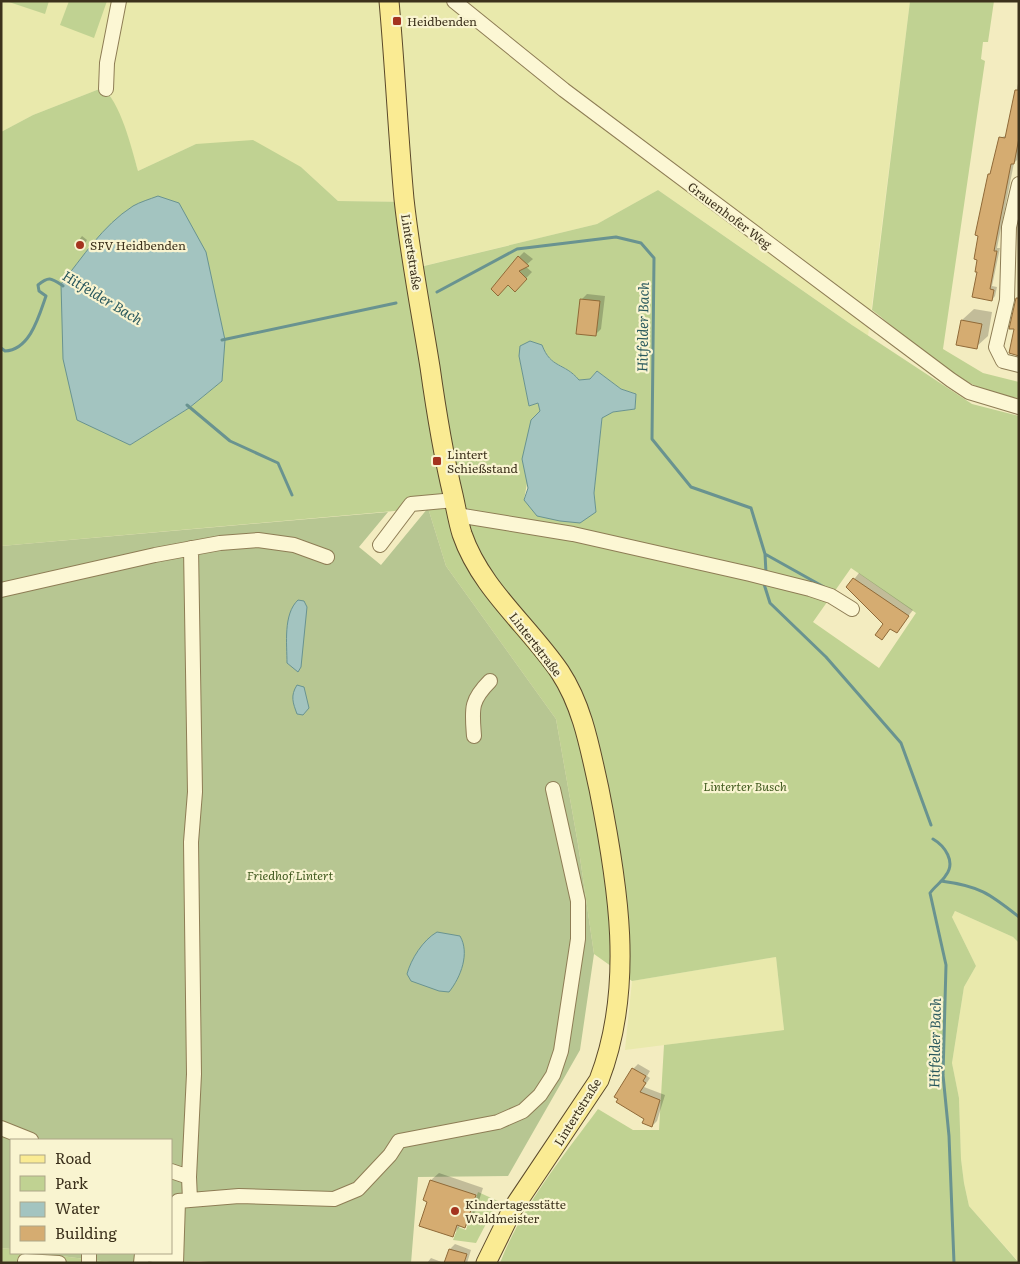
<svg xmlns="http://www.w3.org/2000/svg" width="1020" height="1264" font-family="Literata,serif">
	<rect width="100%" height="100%" fill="#f3ecc0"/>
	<path fill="#e9e9ac" d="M1,1H115L102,88L33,115L1,132Z
		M122,1H910L868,336L658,190L597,224L419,267L410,202L338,201L301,167L196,144L138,171L127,134L109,93Z
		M955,911L1013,937L1019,943V1262L969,1206L964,1183L961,1159L959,1098L952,1063L964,987L976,966L952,917Z
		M776,957L784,1030L625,1050L632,981Z"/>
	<path fill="#c0d292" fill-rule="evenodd" d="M6,1H49L45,14Z
		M69,1H107L94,38L60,25Z
		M910,1H994L988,42H983L981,59L985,61L943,349L983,373L1019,382V398C961,393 915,343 872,310Z
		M102,88C120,100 132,149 138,171L196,144L253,140L301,167L338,201L411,202L420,267L597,224L658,190L852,325L972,404L1019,416V943L1013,937L955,911L952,917L976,966L964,987L952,1063L959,1098L961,1159L964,1183L969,1206L1019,1263H500C522,1206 562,1158 598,1109L633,1130H659L664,1045L784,1030L776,957L632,981L594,954L578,844L556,719L446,566L428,508L1,546V132L33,115ZM92,241L222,381L189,408L130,445L88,250ZM542,345C551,369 565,362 579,380L590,379L597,371L621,389L636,394L635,409L613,412L602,417L594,493L596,512L524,500L540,411L538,403L529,406L519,356ZM851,568L916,613L879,668L813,622Z
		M478,1192L498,1201L476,1243L453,1240L458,1227L466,1230Z
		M1,1248L11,1249V1253H36L118,1263H1Z"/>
	<path fill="#b7c692" d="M428,508L446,566L556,719L578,844L594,954L580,1050L508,1176L418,1177L411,1263H219L199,1261L118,1263L36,1253H171V1140H11V1249L1,1248V546L388,512L359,547L381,565Z"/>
	<path fill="#a3c4c0" stroke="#699390" d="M158,196L179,203L206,252L225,340L222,381L189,408L130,445L77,420L63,359L61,284C83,257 102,226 133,206C140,202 150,199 158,196Z
		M530,341L542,345C551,369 564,362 579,380L590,379L597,371L621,389L636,394L635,409L613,412L602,418L594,493L596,512L580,523L560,521L537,516L524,500L528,488L522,459L531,420L540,411L538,403L529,406L519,356L520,346Z
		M298,600L304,601L307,607L301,667L298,672L287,663C287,644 283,614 298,600Z
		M297,685L304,687L309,708L303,715L297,714C293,703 290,696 297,685Z
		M437,932L460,936C470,953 461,977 449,992L439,991L411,981L407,974C411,959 423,940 437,932Z"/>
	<path fill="#0003" d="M1019,79V149L1017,160L1014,163L997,248H1000L992,286L997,287L995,296L992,300L979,271L1000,138L1007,135Z
		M82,236L87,240L80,251L74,247Z
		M524,252L533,259L525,266L532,272L515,290L519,257Z
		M587,294L605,296L601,329L595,335L582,299Z
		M974,309L992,312L988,336L976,347L962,320Z
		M859,573L913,610L897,631L891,628L882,639L885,624L848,587Z
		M638,1064L650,1071L647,1076L650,1078L644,1087L665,1095L657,1121L652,1126L645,1118L633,1069Z
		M439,1173L483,1188L473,1219L465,1227L461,1225L452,1236L429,1201L424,1200L431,1180Z
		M455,1244L471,1250L467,1263H446L450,1249Z
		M431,1258L444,1263H427Z"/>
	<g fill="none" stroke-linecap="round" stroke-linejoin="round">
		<path stroke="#699390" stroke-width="3" d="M437,292L517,249L616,237L641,243L654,258L652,439L691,487L751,508L765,554L766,573
			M222,340L396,303
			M1,348L5,351C30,350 39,316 46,296L39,291L38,285C49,276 51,278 63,286
			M187,405L230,441L278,463L292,495
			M765,554L824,587
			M764,584L770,603L826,657L901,743L931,825
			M933,839C945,846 956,862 946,875C942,882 935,886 930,893L946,965L943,1075L949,1136L954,1263
			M941,881C979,886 989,893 1019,917"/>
	</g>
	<path fill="#d5ac71" stroke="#906a38" d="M1015,90H1019V138L1014,164H1011L994,251H997L990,289L994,290L992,301L972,297L977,272H975L977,260L974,259L978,236L975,235L988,174H990L999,137L1005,138Z
		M518,256L529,266L519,271L527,279L515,292L508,285L498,296L491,289Z
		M1016,298H1019V356L1009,353L1014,329H1009Z
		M580,299L600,301L596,336L576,334Z
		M961,320L982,324L977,349L956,345Z
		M853,578L909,616L897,633L890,629L882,640L875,635L883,624L846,587Z
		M632,1068L646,1076L643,1081L646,1083L640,1092L660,1100L652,1127L642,1123L644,1119L616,1102L618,1099L614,1097Z
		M430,1180L476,1195L465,1228L457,1225L453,1237L419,1226L427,1202L423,1200Z
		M449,1249L467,1254L464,1263H444Z"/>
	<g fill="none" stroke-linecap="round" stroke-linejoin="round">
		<defs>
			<path id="minor" d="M454,1L564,90L951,380L969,392L1019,407
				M106,89L107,63L119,1
				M1019,184L1009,227L1007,300L996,347L1003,361L1019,365
				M457,515L573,534L750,574L810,589L831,596L852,609
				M380,545L411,504L455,500
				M1,590L155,555L220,543L258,540L294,545L327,557
				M474,736C472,709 470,701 490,681
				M1,1128L31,1140
				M171,1171L189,1177L190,1200
				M189,1177L194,1074L191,842L195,792L191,548
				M25,1261L59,1263
				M89,1263V1253
				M141,1263L142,1254L176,1257
				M176,1263L178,1201L239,1196L334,1199L358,1189L390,1155L399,1141L498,1122L523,1111L540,1095L553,1075L561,1051L578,939V901L553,789"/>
			<path id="major" d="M389,1C395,67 398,133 404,199C410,255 421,311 430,367C436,410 443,453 453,495C456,508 458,521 462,534C481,589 528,625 560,672C583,707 590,749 599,789C618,884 635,987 599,1080L512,1210L486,1263"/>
		</defs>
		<use href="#minor" stroke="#8e7d55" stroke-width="16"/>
		<use href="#major" stroke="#5b492a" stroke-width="21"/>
		<use href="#minor" stroke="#fcf7d4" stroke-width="14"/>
		<use href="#major" stroke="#faeb93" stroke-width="19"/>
	</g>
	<g fill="#a4341f" stroke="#f9f4d0" stroke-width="2">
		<rect x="392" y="16" width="10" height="10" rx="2.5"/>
		<circle cx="80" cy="245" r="5"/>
		<rect x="432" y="456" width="10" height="10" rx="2.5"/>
		<circle cx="455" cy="1211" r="5"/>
	</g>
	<g text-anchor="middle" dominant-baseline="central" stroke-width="4.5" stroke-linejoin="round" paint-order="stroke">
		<g font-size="12" fill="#3c311c" stroke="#f9f4d0" text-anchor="start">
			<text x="407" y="21">Heidbenden</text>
			<text x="90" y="245">SFV Heidbenden</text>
			<text x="447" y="454">Lintert<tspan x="447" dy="14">Schießstand</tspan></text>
			<text x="465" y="1204">Kindertagesstätte<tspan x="465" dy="14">Waldmeister</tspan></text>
		</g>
		<g font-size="12" fill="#3c311c" stroke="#f9f4d0">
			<text transform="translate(730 215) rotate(37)">Grauenhofer Weg</text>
			<text transform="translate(412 252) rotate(81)">Lintertstraße</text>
			<text transform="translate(536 644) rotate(52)">Lintertstraße</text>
			<text transform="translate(577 1112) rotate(-58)">Lintertstraße</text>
		</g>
		<g font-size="12" font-style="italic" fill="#425b20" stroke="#f9f4d0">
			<text x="745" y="786">Linterter Busch</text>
			<text x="290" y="875">Friedhof Lintert</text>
		</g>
		<g font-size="14" font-style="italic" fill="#29585d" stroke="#f9f4d0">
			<text transform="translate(103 297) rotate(31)">Hitfelder Bach</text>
			<text transform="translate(642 327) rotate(-89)">Hitfelder Bach</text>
			<text transform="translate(934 1043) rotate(-89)">Hitfelder Bach</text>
		</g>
	</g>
	<rect width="1020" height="1264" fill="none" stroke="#3c311c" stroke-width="5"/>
	<rect x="10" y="1139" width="162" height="115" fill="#f9f4d0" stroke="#ada688"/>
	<rect x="20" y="1155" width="25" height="8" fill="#faeb93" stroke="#ada688"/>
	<text x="55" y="1164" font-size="15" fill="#3c311c">Road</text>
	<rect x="20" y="1176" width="25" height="15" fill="#c0d292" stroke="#ada688"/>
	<text x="55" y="1189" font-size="15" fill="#3c311c">Park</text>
	<rect x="20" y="1202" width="25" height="15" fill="#a3c4c0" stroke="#ada688"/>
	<text x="55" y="1214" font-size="15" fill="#3c311c">Water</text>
	<rect x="20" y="1226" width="25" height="15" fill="#d5ac71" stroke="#ada688"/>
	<text x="55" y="1239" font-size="15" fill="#3c311c">Building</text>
</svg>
